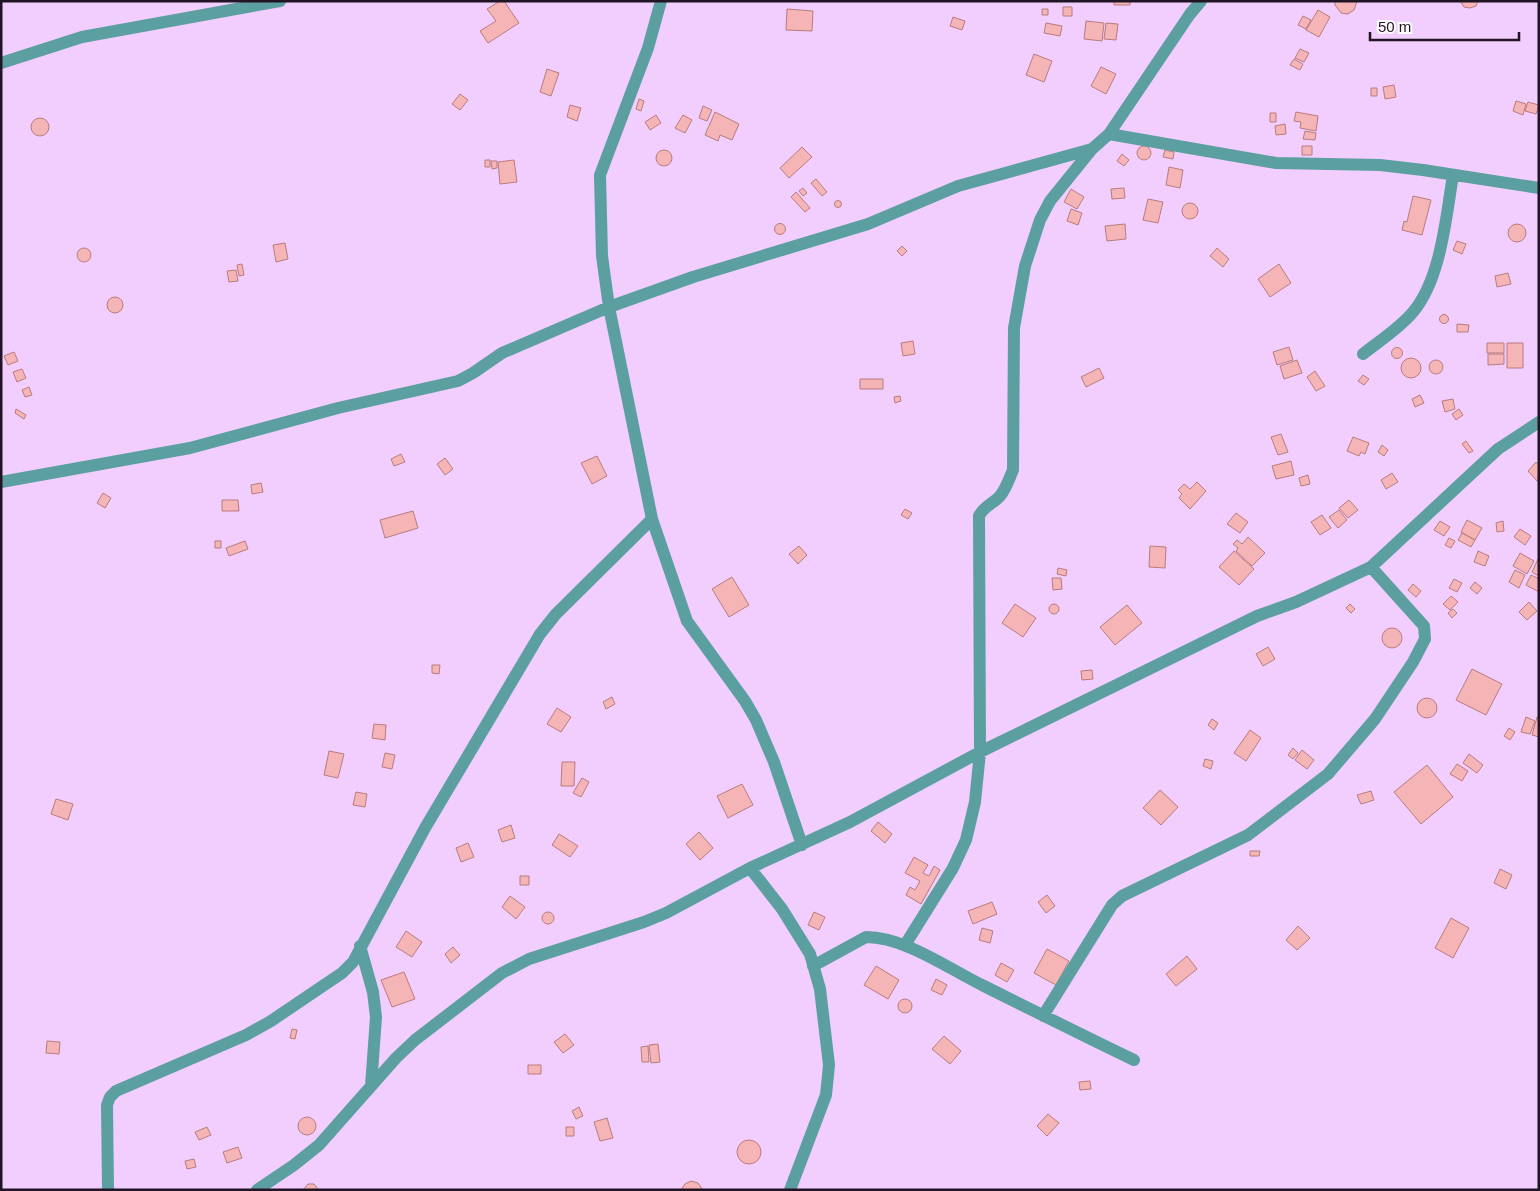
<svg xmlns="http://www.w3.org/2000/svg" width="1540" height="1191" font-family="Helvetica,sans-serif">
	<rect width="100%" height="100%" fill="#f1cefe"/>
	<path fill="#f5b4b6" stroke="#b87c7e" d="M500,1H504L519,23L488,43L480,31L496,21L487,9Z
		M1114,1H1130V5H1114Z
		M1357,1L1354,10L1348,14L1341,13L1335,5V1Z
		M1460,1H1478L1476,6L1470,8L1464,7Z
		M1063,7H1072V16H1063Z
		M787,9L813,11L812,31L786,30Z
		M1042,9H1048V15H1042Z
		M1318,10L1330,17L1319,37L1306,30Z
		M1303,16L1311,20L1306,29L1298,25Z
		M953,17L965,21L962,30L950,26Z
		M1086,21L1104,23L1102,41L1084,39Z
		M1046,23L1062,26L1060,36L1044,33Z
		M1106,23L1118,24L1116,40L1104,39Z
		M1300,49L1309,53L1304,62L1295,58Z
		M1034,54L1052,61L1044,82L1026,75Z
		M1294,59L1303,64L1300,70L1290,65Z
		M1101,67L1116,74L1106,94L1091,86Z
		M547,69L559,73L551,96L540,92Z
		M1394,85L1396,97L1385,99L1383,87Z
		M1371,88H1377V96H1371Z
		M460,94L468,100L460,110L452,104Z
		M639,99L644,101L641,111L636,109Z
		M1516,101L1526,104L1523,115L1513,111Z
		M1528,102L1539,105L1536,114L1525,111Z
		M570,105L581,108L577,121L567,117Z
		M703,106L712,110L707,121L699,118Z
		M715,112L739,124L732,140L720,135L718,141L705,135Z
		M1296,112L1318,116L1316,131L1300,128L1301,122L1294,121Z
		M1270,113H1276V122H1270Z
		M656,115L661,123L650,130L645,122Z
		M683,115L692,120L685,133L675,128Z
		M31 127a9 9 0 1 1 18 0a9 9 0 1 1-18 0Z
		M1285,124L1286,134L1276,135L1275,126Z
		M1305,131L1316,133L1315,140L1303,139Z
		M1302,146H1312V155H1302Z
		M1137 153a7 7 0 1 1 14 0a7 7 0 1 1-14 0Z
		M802,147L812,157L789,178L780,168Z
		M656 158a8 8 0 1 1 16 0a8 8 0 1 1-16 0Z
		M1165,150L1174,152L1173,159L1163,157Z
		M1122,154L1129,160L1124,166L1117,161Z
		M485,160H490V167H485Z
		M514,160L517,182L500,184L498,162Z
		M491,161H497V168L492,169Z
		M1169,167L1183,170L1180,188L1166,185Z
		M816,179L827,192L822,196L811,183Z
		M803,188L807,193L803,196L799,191Z
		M1124,188L1125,198L1112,199L1111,189Z
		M1071,189L1084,197L1077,209L1064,202Z
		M796,192L810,208L805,212L791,197Z
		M1413,196L1431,200L1422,235L1402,230L1404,221L1407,222Z
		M1148,199L1163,202L1158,223L1143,220Z
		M834.5 204a3.5 3.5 0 1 1 7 0a3.5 3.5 0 1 1-7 0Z
		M1182 211a8 8 0 1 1 16 0a8 8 0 1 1-16 0Z
		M1071,209L1082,213L1078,225L1067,221Z
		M774.5 229a5.5 5.5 0 1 1 11 0a5.5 5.5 0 1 1-11 0Z
		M1125,224L1126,239L1107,241L1105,226Z
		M1508 233a9 9 0 1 1 18 0a9 9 0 1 1-18 0Z
		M1457,241L1466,244L1462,254L1453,250Z
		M285,243L288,259L276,262L273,245Z
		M902,246L907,251L902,256L897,251Z
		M1217,248L1229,259L1223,267L1210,256Z
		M77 255a7 7 0 1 1 14 0a7 7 0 1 1-14 0Z
		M242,264L244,275L239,276L237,265Z
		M1279,264L1291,283L1270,297L1258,279Z
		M236,270L238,281L229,282L227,271Z
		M1508,273L1511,284L1497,287L1495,276Z
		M107 305a8 8 0 1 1 16 0a8 8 0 1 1-16 0Z
		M1439.5 319a4.5 4.5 0 1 1 9 0a4.5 4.5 0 1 1-9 0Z
		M1457,324L1469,325L1468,332H1457Z
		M913,341L915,354L903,356L901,343Z
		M1487,343H1504V353H1487Z
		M1507,343H1523V368H1507Z
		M1289,347L1293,360L1277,365L1273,352Z
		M1391.5 353a5.5 5.5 0 1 1 11 0a5.5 5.5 0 1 1-11 0Z
		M14,352L18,361L8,365L4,356Z
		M1488,354H1504V364L1488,365Z
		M1401 368a10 10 0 1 1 20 0a10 10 0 1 1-20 0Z
		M1297,360L1302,373L1284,379L1280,366Z
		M1429 367a7 7 0 1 1 14 0a7 7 0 1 1-14 0Z
		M1099,368L1104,378L1086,387L1081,377Z
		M22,369L26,378L17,382L13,372Z
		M1315,371L1325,386L1316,391L1307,377Z
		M1363,375L1369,379L1364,385L1358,381Z
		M860,379H883V389H860Z
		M29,387L32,395L25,397L22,390Z
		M1420,395L1424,403L1415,407L1412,399Z
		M900,396L901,401L895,403L894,397Z
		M1453,399L1455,409L1445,412L1442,401Z
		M16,409L26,415L24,419L15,413Z
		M1459,409L1463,415L1456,420L1452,414Z
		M1281,434L1288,452L1278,455L1271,437Z
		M1353,437L1369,443L1365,454L1361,452L1359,456L1347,451Z
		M1466,441L1473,451L1469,453L1462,444Z
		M1382,445L1388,450L1384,456L1378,452Z
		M401,454L405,462L394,466L391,459Z
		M597,456L607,476L592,484L581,463Z
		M445,458L453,469L445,475L437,464Z
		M1291,461L1294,475L1276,479L1272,466Z
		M1536,462L1539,465L1538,482L1528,471Z
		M1392,473L1398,482L1386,489L1381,480Z
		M1308,475L1310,484L1301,486L1299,478Z
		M1197,482L1206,491L1190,509L1179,498L1182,494L1178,490L1184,484L1190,489Z
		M261,483L263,492L252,494L251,485Z
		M103,493L111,498L105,508L97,503Z
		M222,500H238L239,511H222Z
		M1349,500L1358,510L1348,518L1339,508Z
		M905,509L912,513L908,519L901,515Z
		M1339,510L1347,520L1338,528L1329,517Z
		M413,511L418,528L385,538L380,520Z
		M1236,513L1248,522L1240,533L1227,524Z
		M1322,515L1331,528L1320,535L1311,522Z
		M1467,520L1482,528L1475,540L1461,532Z
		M1440,521L1450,527L1444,536L1434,530Z
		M1503,521L1504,531L1497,532L1496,523Z
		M1520,529L1531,536L1525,545L1514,537Z
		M1462,533L1475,540L1471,547L1458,540Z
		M1248,537L1265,553L1252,566L1236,551L1238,548L1233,544L1237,540L1242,544Z
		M1449,538L1455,541L1451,548L1445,545Z
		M215,541H221V548H215Z
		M245,541L248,549L229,556L226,548Z
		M799,546L807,555L798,564L789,554Z
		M1150,546L1166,547L1165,568L1149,567Z
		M1234,551L1254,569L1239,585L1219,567Z
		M1478,551L1489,556L1485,566L1474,562Z
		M1520,553L1534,561L1527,574L1513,566Z
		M1538,559L1539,560V576L1532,572Z
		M1058,568L1067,570L1066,576L1057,574Z
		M1515,570L1525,575L1519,588L1509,582Z
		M1531,575L1539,579V592L1526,585Z
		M732,577L749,605L729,617L712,589Z
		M1052,578H1061L1062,589L1053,590Z
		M1454,579L1462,583L1457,592L1449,588Z
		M1475,582L1482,588L1477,594L1470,588Z
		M1413,584L1421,591L1416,597L1408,590Z
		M1451,596L1458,602L1450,610L1443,604Z
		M1529,602L1537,611L1527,620L1519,612Z
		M1049 609a5 5 0 1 1 10 0a5 5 0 1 1-10 0Z
		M1015,604L1036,618L1023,637L1002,623Z
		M1350,604L1355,609L1351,613L1346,608Z
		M1127,605L1142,623L1115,645L1100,627Z
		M1453,609L1457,613L1452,618L1448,613Z
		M1382 638a10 10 0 1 1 20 0a10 10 0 1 1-20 0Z
		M1268,647L1275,659L1263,666L1256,654Z
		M432,665H440L439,674L432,673Z
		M1472,669L1502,684L1486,715L1456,700Z
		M1092,670L1093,679L1082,680L1081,671Z
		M612,697L615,704L606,709L603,702Z
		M1417 708a10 10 0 1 1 20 0a10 10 0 1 1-20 0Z
		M557,708L571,717L561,732L547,724Z
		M1526,717L1535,721L1530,734L1521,732Z
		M1537,717H1539V737L1532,735Z
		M1212,719L1218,723L1214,730L1208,725Z
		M374,724L386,725L385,740L372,738Z
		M1509,728L1515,732L1510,740L1504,736Z
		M1250,730L1261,738L1246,761L1234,753Z
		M1293,748L1298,753L1293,759L1288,755Z
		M1302,750L1314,760L1307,769L1295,760Z
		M329,751L344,754L338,778L324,775Z
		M385,753L395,755L392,769L382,767Z
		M1469,754L1483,765L1477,773L1463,763Z
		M1205,759L1213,761L1211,769L1203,766Z
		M562,762H575L574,786H561Z
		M1457,764L1468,771L1462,781L1450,774Z
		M1427,765L1453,797L1421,824L1394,792Z
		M582,778L589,782L581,797L573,793Z
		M742,784L753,805L728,818L717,796Z
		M1160,790L1178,807L1161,825L1143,808Z
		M1371,791L1374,800L1361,804L1357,795Z
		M356,792L367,794L365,807L353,805Z
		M56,799L73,804L68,820L51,814Z
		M878,822L892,834L885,843L871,831Z
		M511,825L515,838L502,842L498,830Z
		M699,832L713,848L700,860L686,844Z
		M559,834L578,846L570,857L552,845Z
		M468,843L474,857L461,862L456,848Z
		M1250,851H1260L1259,856H1250Z
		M914,857L928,865L923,873L929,876L934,866L940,870L921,904L906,895L910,887L915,890L920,881L905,873Z
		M1500,869L1512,875L1506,889L1494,883Z
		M520,876H529V885H520Z
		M1047,895L1055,906L1046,913L1038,902Z
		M510,896L525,907L516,919L502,907Z
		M992,902L997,914L973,924L968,911Z
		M542 918a6 6 0 1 1 12 0a6 6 0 1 1-12 0Z
		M814,912L825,917L819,930L808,925Z
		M1451,918L1469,928L1453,958L1435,948Z
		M1298,926L1310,938L1297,950L1286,940Z
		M982,928L993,931L990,943L979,940Z
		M406,931L422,942L412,957L396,947Z
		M453,947L460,955L451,963L445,954Z
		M1047,949L1069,961L1056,985L1034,973Z
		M1187,956L1197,969L1176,986L1166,974Z
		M1001,963L1014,970L1007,982L995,975Z
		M876,966L899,980L888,999L864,985Z
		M404,972L415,999L392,1007L381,980Z
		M936,979L947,985L942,995L931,990Z
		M898 1006a7 7 0 1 1 14 0a7 7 0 1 1-14 0Z
		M292,1029L297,1030L295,1039L290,1038Z
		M565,1034L574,1045L563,1053L554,1042Z
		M944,1036L961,1051L950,1064L932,1049Z
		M47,1041L60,1042L59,1054L46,1053Z
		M658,1044L660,1062L651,1063L649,1045Z
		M648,1046L649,1062H642L641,1047Z
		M528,1065H541V1074H528Z
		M1090,1081L1091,1089L1080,1090L1079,1082Z
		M579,1107L583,1116L576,1119L572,1111Z
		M1048,1114L1059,1123L1047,1136L1037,1126Z
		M298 1126a9 9 0 1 1 18 0a9 9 0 1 1-18 0Z
		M607,1118L613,1138L600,1141L594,1122Z
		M207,1127L211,1135L199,1140L195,1132Z
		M566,1127H574V1136H566Z
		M737 1152a12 12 0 1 1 24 0a12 12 0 1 1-24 0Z
		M238,1147L242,1158L227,1163L223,1152Z
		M194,1159L196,1167L187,1169L185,1161Z
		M691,1181L698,1183L703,1190H681L685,1184Z
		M308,1184H314L319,1190H303Z"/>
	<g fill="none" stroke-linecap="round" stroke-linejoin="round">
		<path stroke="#5c9fa0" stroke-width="12" d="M661,1L648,48L600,175L602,256L609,307L652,519L687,621L745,701L756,720L774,762L802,845
			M1,63L82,37L280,1
			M1109,134L1276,163L1380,165L1423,170L1539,188
			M1363,354C1378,342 1401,327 1413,312C1441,279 1446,217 1453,175
			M1,482L190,448L338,408L458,381L473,373L502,353L609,307L693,277L868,224L958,186L1092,149L1109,134L1190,14L1201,1
			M750,868L782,909L810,954L820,989L829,1065L826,1095L790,1190
			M905,945L953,868L966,840L975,802L980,752L979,516C984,506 993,504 1000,496C1006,489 1009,479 1013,470L1014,328L1025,266L1040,220L1050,201L1092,149
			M360,946L373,992L376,1017L371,1086
			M813,966L866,937C905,937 949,969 984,986C1034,1011 1084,1036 1134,1060
			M1043,1016L1112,905L1122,896L1248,835L1328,774L1375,719L1413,662L1425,639L1424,626L1371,567
			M108,1190L107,1105L110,1097L116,1091L246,1035L271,1021L342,973L353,962L425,828L540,634L556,614L652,519
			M257,1190L294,1165L319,1145L396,1058L415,1040L502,973L529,959L644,922L666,913L750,868L850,822L980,752L1257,616L1296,602L1371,567L1498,449L1539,422"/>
	</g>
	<rect width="1540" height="1191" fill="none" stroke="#211425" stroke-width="5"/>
	<path d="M1370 32v8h149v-8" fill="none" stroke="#211425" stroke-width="2.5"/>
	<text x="1378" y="32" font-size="15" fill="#211425" stroke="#fdfdfd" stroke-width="4" paint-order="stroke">50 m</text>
</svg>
